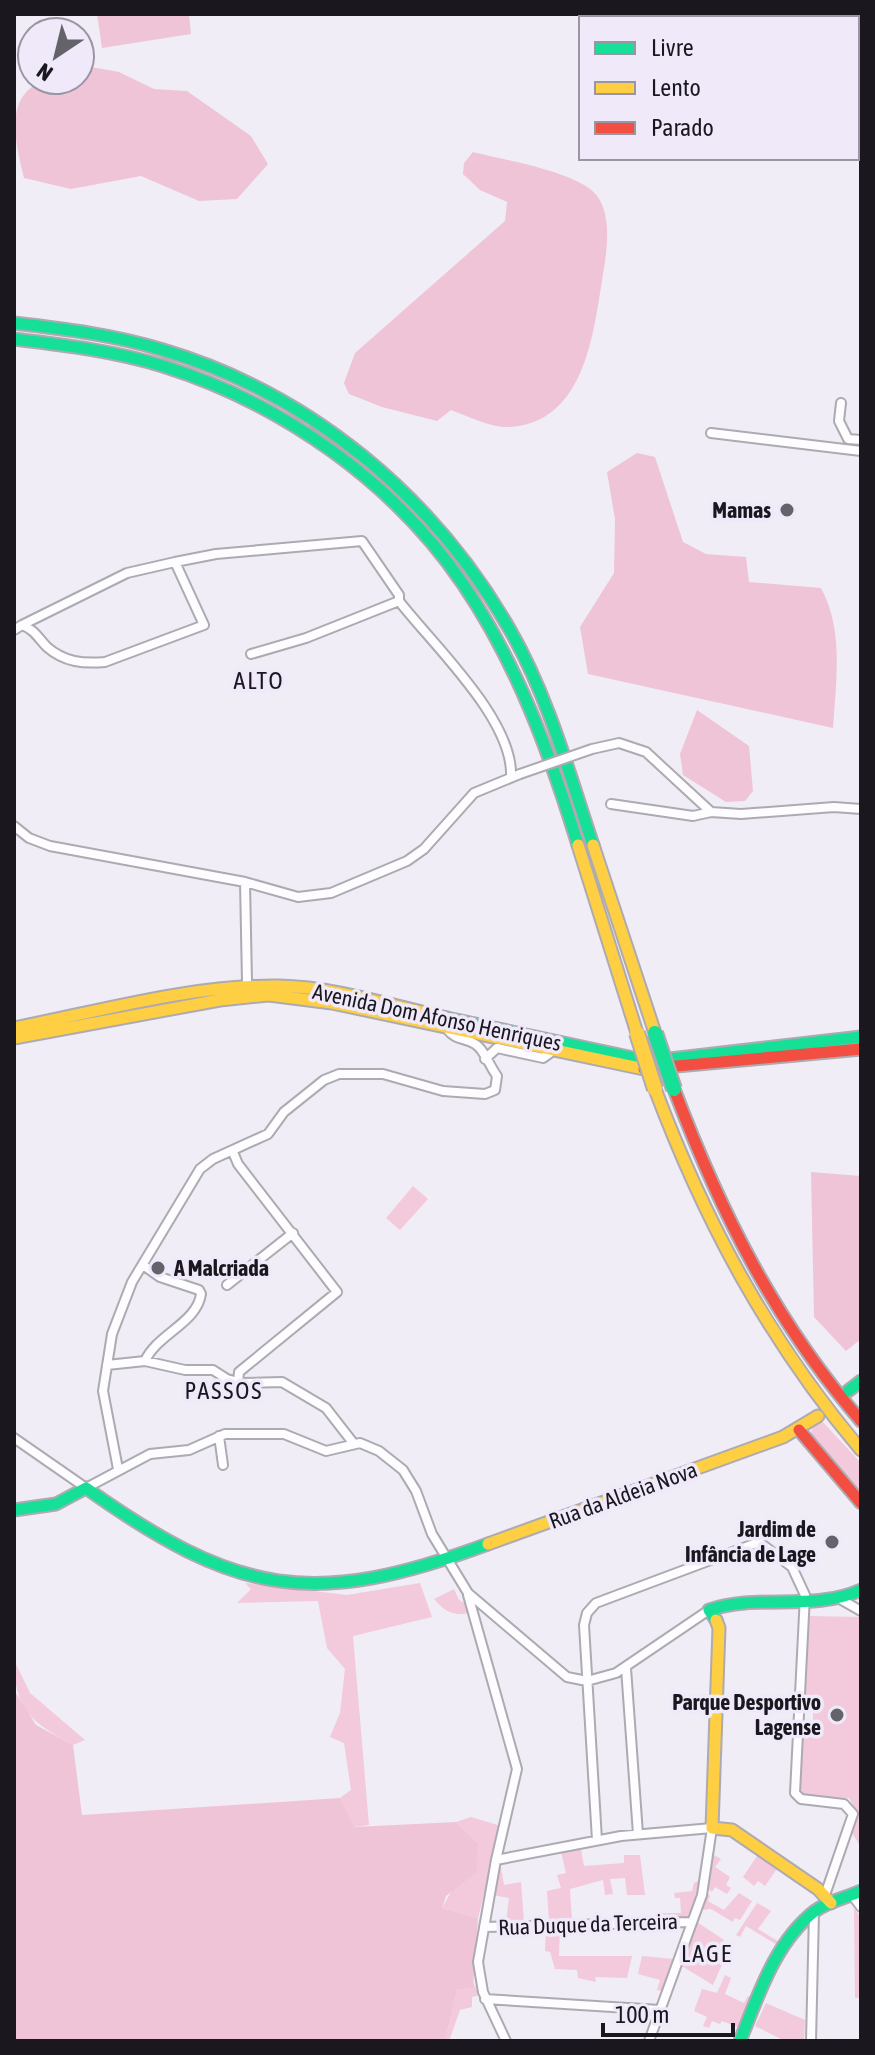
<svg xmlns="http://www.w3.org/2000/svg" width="875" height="2055" font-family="'Asap Condensed',sans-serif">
	<rect width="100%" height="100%" fill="#f0edf6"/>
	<path fill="#f3c9dc" d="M413,1186L428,1199L400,1230L386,1218Z
		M820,1419L861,1463V1497L811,1438L812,1426Z
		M245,1583L347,1595L420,1583L432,1617L353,1636L369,1825L353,1827L340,1798L351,1790L344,1743L330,1737L340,1713L345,1669L327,1648L318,1601L237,1603L251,1589Z
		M454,1589L459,1600L467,1604L470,1613C453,1616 445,1612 434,1599Z
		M808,1616L861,1617L859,1844L852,1833L858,1813L849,1798L806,1796L800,1794L799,1788L802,1727L813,1726V1704H802Z
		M14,1660L30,1693L85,1740L73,1745C31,1722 14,1709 14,1660Z
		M471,1817L501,1826L478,1918L442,1908L478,1843L456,1822Z
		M581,1849L584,1866L624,1863V1855H640L645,1895H627L625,1878L610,1879L613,1894L605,1895L603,1880L570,1889L572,1921H549L547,1891L561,1888L557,1875L566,1873L561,1852Z
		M759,1853L778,1867L765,1886L758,1881L754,1886L743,1877Z
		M712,1854L721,1859L715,1867L730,1877L726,1885L731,1888L727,1894L715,1887L712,1892L707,1888Z
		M500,1862L504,1885L521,1882L524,1922H506L509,1898L492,1895Z
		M700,1880L689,1917L659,1919V1913H681L680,1898H675L674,1893L692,1891L694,1883Z
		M706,1892L710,1896L708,1901L724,1910L739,1893L752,1901L740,1920L735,1918L733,1922L711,1909L702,1910Z
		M757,1903L771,1911L758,1929L781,1943L779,1946L746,1926L740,1937L736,1935Z
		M854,1908L861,1918V1998H855Z
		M697,1922L724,1940L719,1950L727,1953L713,1985L680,1965Z
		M560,1928L559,1956H632L627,1978L595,1977L596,1982L578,1978L577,1970L555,1969L550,1952L545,1951L546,1929Z
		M642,1956L674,1959L662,1991L657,1990L660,1980L638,1974Z
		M725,1975L731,1978L725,1994L744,2003L748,1996L753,1999L740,2028L722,2021L720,2024L712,2021L709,2028L703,2026L707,2017L694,2011L702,1989L717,1993Z
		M473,1982L479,1995L472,1997V2007L460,2010L449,2041H445L457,1990L472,1988Z
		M766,2003L805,2020L804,2041H785L755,2026Z"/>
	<path fill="#efc4d7" d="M97,14H189L191,34L102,48Z
		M815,14H861V109L857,108V18H815Z
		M80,65L119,72L154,89L187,91L251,136L268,164L237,199L199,201L141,176L71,189L24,178C16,145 1,92 48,80C57,78 70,80 80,80Z
		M473,152C503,160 581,172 598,197C614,222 605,260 601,287C592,343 581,423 509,427C492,428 467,416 451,410L437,421L382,407L349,394L344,383L355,353L505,221L507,202L480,190L463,174L464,163Z
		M637,453L655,457L683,542L706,554L746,557L749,582L821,588C844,630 836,681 833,728L588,674L580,627L614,573L615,519L607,472Z
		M697,710L749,746L753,791L745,801L726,802L683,775L680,754Z
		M811,1172L861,1176V1339L846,1351L814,1317Z
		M14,1690L36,1725L73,1745L82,1815L340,1798L354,1827L456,1822L478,1843L476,1873L446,1896L442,1908L478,1918L473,1988L457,1990L445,2041H14Z"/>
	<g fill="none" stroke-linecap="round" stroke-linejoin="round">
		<defs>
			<path id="street" d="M841,403L839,421L848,439L861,440
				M711,433L861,451
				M175,562L216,554L362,541L399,595V601L306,638L251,654
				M399,601C433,645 514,720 511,777
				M14,630L22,625C35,630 38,638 47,647C64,662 83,664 105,662L204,625L175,562L127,573L22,625
				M592,749L619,743L646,752L711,812L741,814L834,807L861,809
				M611,804L693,816L711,812
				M14,826L29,838L50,846L245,882L298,897L331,893L407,861L424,849L474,793L520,774
				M245,882L247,982
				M485,1059L497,1048L543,1058L550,1053
				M233,1152L238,1164L337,1292L239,1372L238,1382
				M143,1265L160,1277L199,1290L201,1294C197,1323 157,1334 145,1361
				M227,1285L293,1233
				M107,1365L145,1361L185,1370H213L227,1379L242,1383L282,1382L326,1408L354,1444
				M219,1436L223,1465
				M14,1438L86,1488L150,1454L189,1450L225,1434H284L326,1451L360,1443L379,1451L403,1470L416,1491L432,1534L468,1593L567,1677L587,1681L616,1673L709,1610
				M118,1469L103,1391L112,1334L132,1282L200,1169L213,1159L268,1134L284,1112L324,1080L339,1074H383L443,1091L485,1094L495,1090L497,1076C490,1067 484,1049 475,1044C464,1037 456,1041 447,1029
				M468,1595L517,1769L496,1860L478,1962L483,1992L506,2041
				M840,1599L861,1611
				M626,1668L638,1834
				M597,1840L584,1625L587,1613L596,1603L759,1542L792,1567L805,1595L795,1793L801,1799L844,1804L853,1814L825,1895
				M496,1860L621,1836L712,1828L702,1895L649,2041
				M852,1895L861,1907
				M484,1927L692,1922
				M485,1999L660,2010
				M811,2041L814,1912"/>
			<path id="fast" d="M857,108L861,109
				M14,323C65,329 115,335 163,350C311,394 434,497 510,630C548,696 569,773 593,845
				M14,339C64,345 115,351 163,366C281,403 393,481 463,584C517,663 550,754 578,845
				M447,1018L638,1059H670L861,1037
				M848,1391L861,1381
				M14,1510L56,1504L86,1488C238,1596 313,1609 488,1544
				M716,1620L709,1610C759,1593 812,1612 861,1590
				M740,2041C758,1996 775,1942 815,1911C828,1901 846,1898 861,1891"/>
			<path id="slow" d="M578,845L637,1033
				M593,845L655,1033
				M14,1028C101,1011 190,985 279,986C335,987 393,1006 447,1018
				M14,1038L220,1000L269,995L332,1003L644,1069
				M655,1089C705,1222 769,1341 861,1450
				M488,1544L783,1437L818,1416
				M716,1620L719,1628L712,1828L732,1830L818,1889L831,1903"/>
			<path id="jam" d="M689,14L693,18
				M644,1069L861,1049
				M674,1089C720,1211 775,1322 861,1421
				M799,1430L861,1503"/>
		</defs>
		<use href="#street" stroke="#adaab1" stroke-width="12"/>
		<use href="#fast" stroke="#adaab1" stroke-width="15"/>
		<use href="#slow" stroke="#adaab1" stroke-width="15"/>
		<use href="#jam" stroke="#adaab1" stroke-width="15"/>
		<use href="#street" stroke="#fdfcfe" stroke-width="8"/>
		<use href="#fast" stroke="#16e098" stroke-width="11"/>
		<use href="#slow" stroke="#ffcf43" stroke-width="11"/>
		<use href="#jam" stroke="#f24e42" stroke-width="11"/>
		<defs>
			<path id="street-bridge" d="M520,774L592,749"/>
			<path id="fast-bridge" d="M655,1033L674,1089"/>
			<path id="slow-bridge" d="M637,1033L655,1089"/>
		</defs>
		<use href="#street-bridge" stroke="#adaab1" stroke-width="12" stroke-linecap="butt"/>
		<use href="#fast-bridge" stroke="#adaab1" stroke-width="18" stroke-linecap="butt"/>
		<use href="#slow-bridge" stroke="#adaab1" stroke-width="18" stroke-linecap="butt"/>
		<use href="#street-bridge" stroke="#fdfcfe" stroke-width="8"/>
		<use href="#fast-bridge" stroke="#16e098" stroke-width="14"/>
		<use href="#slow-bridge" stroke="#ffcf43" stroke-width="14"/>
	</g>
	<g fill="#65636a" stroke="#efe9fa" stroke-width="3">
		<circle cx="787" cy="510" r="8"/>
		<circle cx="158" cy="1268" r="8"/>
		<circle cx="832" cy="1542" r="8"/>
		<circle cx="837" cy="1715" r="8"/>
	</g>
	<g text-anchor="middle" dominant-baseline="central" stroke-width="7" stroke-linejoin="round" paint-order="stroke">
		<g font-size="22" font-weight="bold" fill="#1a181e" stroke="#efe9fa" text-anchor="end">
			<text x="771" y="510">Mamas</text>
			<text x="174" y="1268" text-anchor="start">A Malcriada</text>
			<text x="816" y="1529">Jardim de<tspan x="816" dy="25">Infância de Lage</tspan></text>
			<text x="821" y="1702">Parque Desportivo<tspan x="821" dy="25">Lagense</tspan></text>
		</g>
		<g font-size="22" fill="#1a181e" stroke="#efe9fa">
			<text transform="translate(437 1017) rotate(12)">Avenida Dom Afonso Henriques</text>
			<text transform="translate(623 1495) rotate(-20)">Rua da Aldeia Nova</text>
			<text transform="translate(588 1924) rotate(-2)">Rua Duque da Terceira</text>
		</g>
		<g font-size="24" letter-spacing="2" fill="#1a181e" stroke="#efe9fa">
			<text x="259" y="680">ALTO</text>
			<text x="224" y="1390">PASSOS</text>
			<text x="707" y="1953">LAGE</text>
		</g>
	</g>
	<rect width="875" height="2055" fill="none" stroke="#1a181e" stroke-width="32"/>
	<rect x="579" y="16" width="280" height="144" fill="#efe9fa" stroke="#9a95a2" stroke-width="2"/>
	<rect x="595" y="42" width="40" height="12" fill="#16e098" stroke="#9a95a2" stroke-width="2"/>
	<text x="651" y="56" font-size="24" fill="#1a181e">Livre</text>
	<rect x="595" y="82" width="40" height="12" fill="#ffcf43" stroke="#9a95a2" stroke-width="2"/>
	<text x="651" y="96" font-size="24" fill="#1a181e">Lento</text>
	<rect x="595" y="122" width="40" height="12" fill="#f24e42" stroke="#9a95a2" stroke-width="2"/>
	<text x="651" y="136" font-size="24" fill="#1a181e">Parado</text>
	<g transform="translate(56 56) rotate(215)"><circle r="38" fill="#efe9fa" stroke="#9a95a2" stroke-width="2"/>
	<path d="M0-6L14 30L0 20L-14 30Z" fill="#65636a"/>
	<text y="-12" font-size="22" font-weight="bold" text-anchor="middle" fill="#1a181e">N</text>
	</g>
	<path d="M603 2023v12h130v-12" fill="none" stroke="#1a181e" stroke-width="4"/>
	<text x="615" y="2023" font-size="24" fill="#1a181e" stroke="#efe9fa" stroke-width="6" paint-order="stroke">100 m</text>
</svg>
